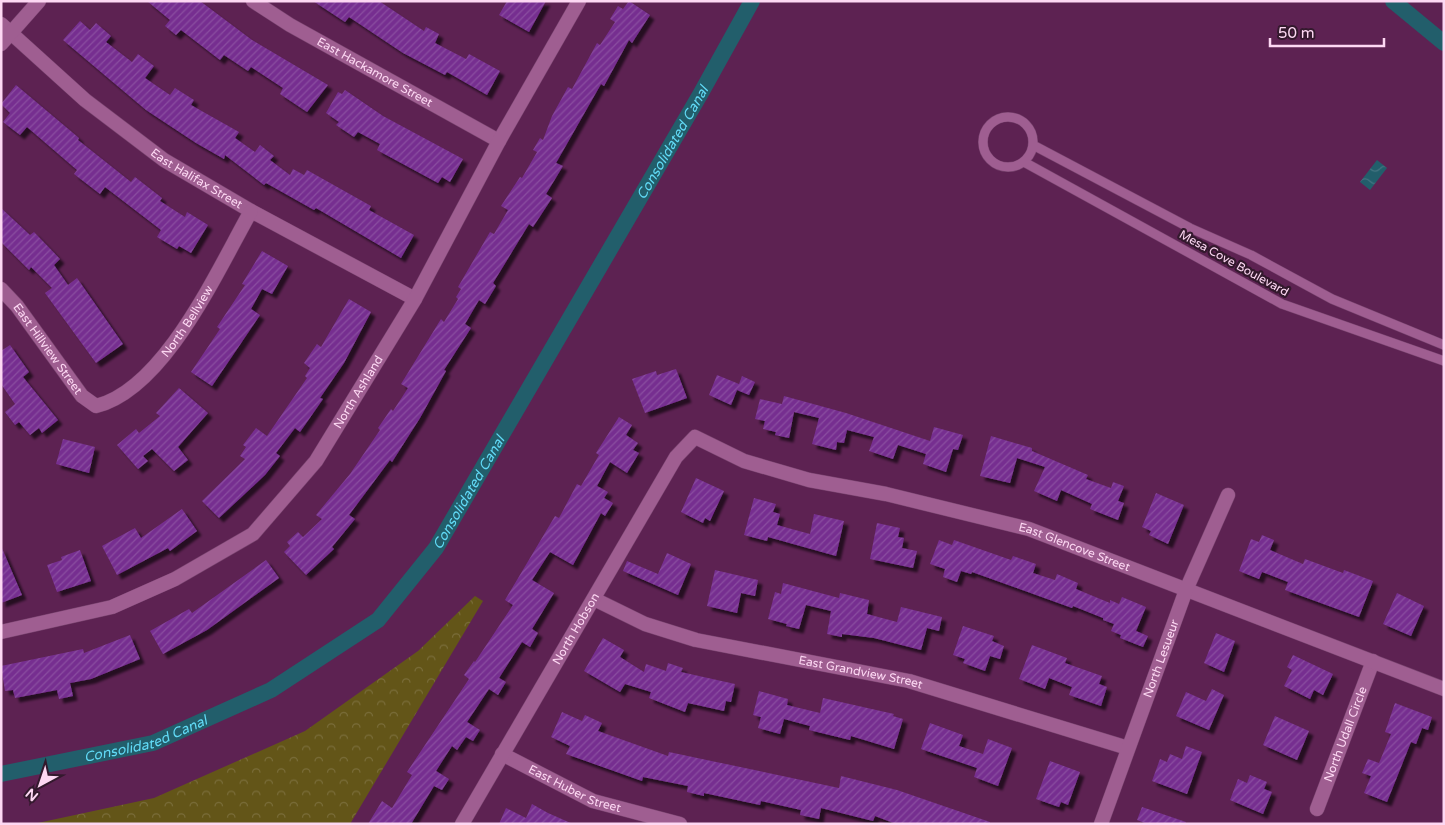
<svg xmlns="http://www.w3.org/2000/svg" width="1445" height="825" font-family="'Varela Round',sans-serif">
	<defs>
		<pattern id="park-crowns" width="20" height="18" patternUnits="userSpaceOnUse" patternTransform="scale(1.25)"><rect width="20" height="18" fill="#635518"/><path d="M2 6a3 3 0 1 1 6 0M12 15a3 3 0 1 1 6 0" fill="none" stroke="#7a6d3a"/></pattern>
		<pattern id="water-waves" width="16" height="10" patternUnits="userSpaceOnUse" patternTransform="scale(1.25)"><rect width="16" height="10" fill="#225e6b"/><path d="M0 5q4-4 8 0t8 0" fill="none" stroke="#437481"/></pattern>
		<pattern id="building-hatch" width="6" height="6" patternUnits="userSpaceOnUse" patternTransform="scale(1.25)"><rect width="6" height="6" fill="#762f90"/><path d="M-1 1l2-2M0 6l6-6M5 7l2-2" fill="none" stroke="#8a4ca0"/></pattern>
		<filter id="shadow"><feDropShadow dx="4.5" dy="4.5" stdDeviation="1" flood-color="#0009"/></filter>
	</defs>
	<rect width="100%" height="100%" fill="#5d2252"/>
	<path fill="url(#park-crowns)" d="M475,596L483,601L350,824H33L154,798L305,731L418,651Z"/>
	<path fill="url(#water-waves)" d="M1377,160L1387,168L1370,190L1360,182Z"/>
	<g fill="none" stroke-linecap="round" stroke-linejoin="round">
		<g stroke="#225e6b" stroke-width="16">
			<path d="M1393,1L1444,43"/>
			<path id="s1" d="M1,774L153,743L271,690L378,620L436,548L701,93L752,1"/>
		</g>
	</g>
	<path fill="url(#building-hatch)" filter="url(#shadow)" d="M147,1H200L252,40L328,85L307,112L280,94L283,88L251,67L248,71L224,55L220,60L181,30L176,35L165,26L170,20Z
		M313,1H379L424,31L426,27L439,34L435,43L466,59L469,54L500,71L487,95L447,72L445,75L403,53L349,17L345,22Z
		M507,1H546L529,32L499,15Z
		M629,1L650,15L632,43L629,40L604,86L601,84L556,163L563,166L546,194L552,198L533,227L529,224L493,283L496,286L485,304L479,300L465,324L471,328L444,370L446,371L420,418L392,462L390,460L349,515L355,519L332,547L334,549L306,575L284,552L290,546L287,542L298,532L303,537L322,519L316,515L350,474L380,430L378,428L391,409L393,411L408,388L401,384L441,319L444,322L458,299L456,297L461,289L458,287L490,232L494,234L508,210L501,206L520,177L522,178L537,152L533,150L540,138L543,140L552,116L568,87L572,89L597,43L600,45L615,22L610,19L618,6L623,9Z
		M80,21L90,30L96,23L111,36L106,42L132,62L138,54L154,66L145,78L170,95L175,88L194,100L191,105L239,132L235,138L255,152L260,145L274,156L270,160L290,175L293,169L304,175L307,170L371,206L369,210L414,235L401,258L316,208L314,210L266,183L264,185L225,155L224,159L196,143L146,110L63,40Z
		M16,85L79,138L78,140L131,182L135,177L162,198L160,201L185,217L187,212L208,225L191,253L179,246L177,249L157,237L161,230L105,187L100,194L74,174L77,170L27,127L20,135L3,122L10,113L1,104Z
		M345,90L383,116L463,159L450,182L442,177L438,183L377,150L380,144L358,132L354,137L336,125L339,122L326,113L338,92L342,94Z
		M1,208L30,235L34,232L60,259L54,265L68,285L77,278L123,344L96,363L45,293L52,288L31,267L29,270L1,242Z
		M262,251L288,266L272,294L262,289L251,309L260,315L212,386L191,372L220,329L217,327L245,285L242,284Z
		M349,299L371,312L344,363L320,398L323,399L300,432L295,428L276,453L280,456L265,475L219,518L202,501L245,459L240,456L246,447L243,445L256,428L267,436L307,378L305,376L310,368L304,363L317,344L321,347Z
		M10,345L29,372L23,377L58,420L42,433L39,428L30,435L19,422L15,425L5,412L15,404L1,384V351Z
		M676,369L687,398L645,413L632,379L656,371L657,375Z
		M717,375L739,384L742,376L755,382L749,395L737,390L731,405L709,395Z
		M179,388L208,413L178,447L188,460L174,471L152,449L143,456L148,461L138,469L117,445L136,429L139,433L160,416L156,413Z
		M784,396L846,413L930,441L934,427L963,435L958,450L953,449L946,472L923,464L926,454L898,445L893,459L869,451L874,437L847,430L844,443L837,442L836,450L812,444L819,418L794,412L789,438L775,435L776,432L763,429L765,421L755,419L760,399L782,404Z
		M619,417L632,425L626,435L638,443L633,450L639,453L627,473L610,462L597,486L608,492L604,498L613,503L605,516L601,513L573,565L550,552L532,580L554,593L532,629L538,633L530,647L522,642L499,678L506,682L498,695L489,689L467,722L480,730L473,741L466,737L457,750L452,746L436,771L449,779L442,790L434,786L411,824H368L382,801L392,808L412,775L407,772L469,679L464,675L474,661L475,662L513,605L505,600L555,516L559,518L577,484L581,486L599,455L596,453Z
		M991,436L1032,448V451L1088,475L1086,479L1111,488L1113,482L1124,486L1118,501L1124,503L1118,520L1090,509L1092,504L1061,490L1057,501L1034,491L1045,467L1017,458L1010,483L980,476Z
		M63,439L95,447L89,473L56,464Z
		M696,478L724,491L710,521L705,518L703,523L681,512Z
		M1156,493L1184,505L1168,544L1149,535L1151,531L1142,527Z
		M754,498L776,504L773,512L780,514L777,525L810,534L814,514L844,521L836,556L768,537L767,541L744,535Z
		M182,509L197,531L170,551L168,548L117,575L102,546L135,528L141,538Z
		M877,523L900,528L898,537L904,538L902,548L917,551L913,568L870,559Z
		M1262,535L1274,540L1270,550L1303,564L1305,559L1343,573L1344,570L1373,581L1359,617L1285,590L1288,582L1262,572L1259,579L1239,571L1251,539L1259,542Z
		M939,540L952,545L954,540L1011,560L1013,556L1036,564L1033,573L1055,580L1057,574L1078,583L1076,589L1110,603V600L1119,604L1122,597L1146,607L1136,631L1148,636L1143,647L1120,638L1121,635L1111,631L1114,624L1103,620V618L1073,606L1072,608L972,572L971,574L961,571L957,582L943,577L945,569L930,564Z
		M1,546L22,595L1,603Z
		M80,550L91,581L57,592L47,565L62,560L61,557Z
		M667,553L691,564L678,595L623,571L627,561L658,574Z
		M266,560L279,578L207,630L163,654L150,631L189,609L192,613Z
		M715,570L758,580L755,596L741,593L737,613L707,606Z
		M783,583L839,598L840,593L869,600L867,614L897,622L901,607L942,617L939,631L927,628L921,650L874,638L842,634V637L827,634L831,611L806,605L799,629L786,626L787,624L768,619L775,592L781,594Z
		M1397,593L1424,606L1411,636L1383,624Z
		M963,626L994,636L992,641L1004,646L1000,659L990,656L985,671L963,663L965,659L953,655Z
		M1216,633L1235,641L1224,672L1204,663Z
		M130,635L140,659L91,679L70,683L73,696L59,699L57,690L15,698L13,690L5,691L1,666L83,649L84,653Z
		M603,638L624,650L620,657L644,672L646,664L666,671L668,663L683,668L681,672L735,684L731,702L726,701L724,711L688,703L685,712L649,698L651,692L625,684L620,692L584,671Z
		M1032,645L1067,658L1065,663L1102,676L1099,684L1107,687L1101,706L1069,695L1072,687L1049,678L1045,689L1019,679Z
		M1293,655L1333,674L1323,695L1314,690L1310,699L1284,686L1292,670L1287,667Z
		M1212,689L1224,695L1209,730L1176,716L1186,692L1206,701Z
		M759,691L788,699L787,705L820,713L823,698L894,714L893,716L903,719L894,749L851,736L850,740L809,730L810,726L784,719L780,734L758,728L761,717L753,715Z
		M1395,703L1432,717L1428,730L1422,728L1416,744L1411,742L1387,802L1364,793L1371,776L1362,773L1368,759L1379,763L1391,734L1385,732Z
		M562,712L582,721L585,715L602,723L598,731L668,756L669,752L839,788L841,776L897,790L990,822V824H896L875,816L873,821L821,808L819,819L800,815L801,810L761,801L760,805L704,793V796L687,792L688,786L643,777L642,781L566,754L570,746L551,737Z
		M1275,716L1309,731L1297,760L1263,745Z
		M930,723L963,735L959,746L983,754L988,739L1012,748L998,786L974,777L977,768L921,749Z
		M1186,746L1202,752L1187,794L1152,781L1160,759L1167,762L1170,754L1182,759Z
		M1050,761L1080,772L1068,805L1061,802L1059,807L1036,799Z
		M1250,775L1267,782L1264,789L1272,792L1263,814L1230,800L1238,779L1247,783Z
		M532,804L548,813L573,824H499L506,808L526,818Z
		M1142,807L1186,822L1185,824H1147L1137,820Z"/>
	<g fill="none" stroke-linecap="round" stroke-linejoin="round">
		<defs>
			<path id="service" d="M983 142a25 25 0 1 1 50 0a25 25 0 1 1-50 0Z
				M1033,145L1190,228L1251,255L1332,299L1444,345
				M1024,162L1282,304L1444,361"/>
			<g id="minor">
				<path id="s2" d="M253,1L290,25L499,141"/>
				<path id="s3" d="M1,24L85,100L164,160L251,211L415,299"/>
				<path id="s4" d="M1,289L17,306L82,396L96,406C165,389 218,269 251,211"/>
				<path id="s5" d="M594,599L645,624L696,640L909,681L1128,748"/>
				<path id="s6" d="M1,632L112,607L175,579L253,534L316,461L415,299L499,141L579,1"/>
				<path id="s7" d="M502,754L593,801L680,824"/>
				<path id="s8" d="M1317,809L1373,661"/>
				<path id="s9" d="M462,824L676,457L695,437L744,461L809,480L886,494L1029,529L1444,689"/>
				<path id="s10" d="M1101,824L1186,590L1228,495"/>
			</g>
			<path id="tertiary" d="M1,44L39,1"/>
		</defs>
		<use href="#service" stroke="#79446f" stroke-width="10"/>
		<use href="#minor" stroke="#79446f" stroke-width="15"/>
		<use href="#tertiary" stroke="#79446f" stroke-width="15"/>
		<use href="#service" stroke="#9f5e91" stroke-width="9"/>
		<use href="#minor" stroke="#9f5e91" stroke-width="14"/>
		<use href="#tertiary" stroke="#9f5e91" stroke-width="14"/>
	</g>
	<g text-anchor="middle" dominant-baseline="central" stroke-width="4.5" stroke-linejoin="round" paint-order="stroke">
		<g font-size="12" fill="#fdd8f3" stroke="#33192d">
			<text stroke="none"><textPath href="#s2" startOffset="141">East Hackamore Street</textPath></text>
			<text stroke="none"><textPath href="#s3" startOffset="250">East Halifax Street</textPath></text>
			<text transform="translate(1234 263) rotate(29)">Mesa Cove Boulevard</text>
			<text stroke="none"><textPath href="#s4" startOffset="279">North Bellview</textPath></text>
			<text stroke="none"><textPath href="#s4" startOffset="76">East Hillview Street</textPath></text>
			<text stroke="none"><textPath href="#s6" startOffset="450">North Ashland</textPath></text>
			<text stroke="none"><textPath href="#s9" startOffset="849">East Glencove Street</textPath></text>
			<text stroke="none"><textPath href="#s9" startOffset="226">North Hobson</textPath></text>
			<text stroke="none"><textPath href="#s10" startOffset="176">North Lesueur</textPath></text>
			<text stroke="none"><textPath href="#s5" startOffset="278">East Grandview Street</textPath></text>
			<text stroke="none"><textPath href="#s8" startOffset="80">North Udall Circle</textPath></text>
			<text stroke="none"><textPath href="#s7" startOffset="81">East Huber Street</textPath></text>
		</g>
		<g font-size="14" font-style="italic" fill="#61daf6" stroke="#33192d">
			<text stroke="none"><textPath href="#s1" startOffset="974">Consolidated Canal</textPath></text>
			<text stroke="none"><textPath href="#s1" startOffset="569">Consolidated Canal</textPath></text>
			<text stroke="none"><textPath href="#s1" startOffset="149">Consolidated Canal</textPath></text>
		</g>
	</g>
	<rect width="1445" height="825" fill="none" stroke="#fdd8f3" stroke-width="5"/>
	<g transform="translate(40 785) rotate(220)" stroke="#33192d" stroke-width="4" paint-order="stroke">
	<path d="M0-4L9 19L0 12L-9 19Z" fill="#fdd8f3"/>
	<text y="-8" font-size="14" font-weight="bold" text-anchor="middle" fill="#fdd8f3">N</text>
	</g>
	<path d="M1270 38v8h114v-8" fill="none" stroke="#fdd8f3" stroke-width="2.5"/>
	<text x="1278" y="38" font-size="15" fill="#fdd8f3" stroke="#33192d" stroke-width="4" paint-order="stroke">50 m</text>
</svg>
